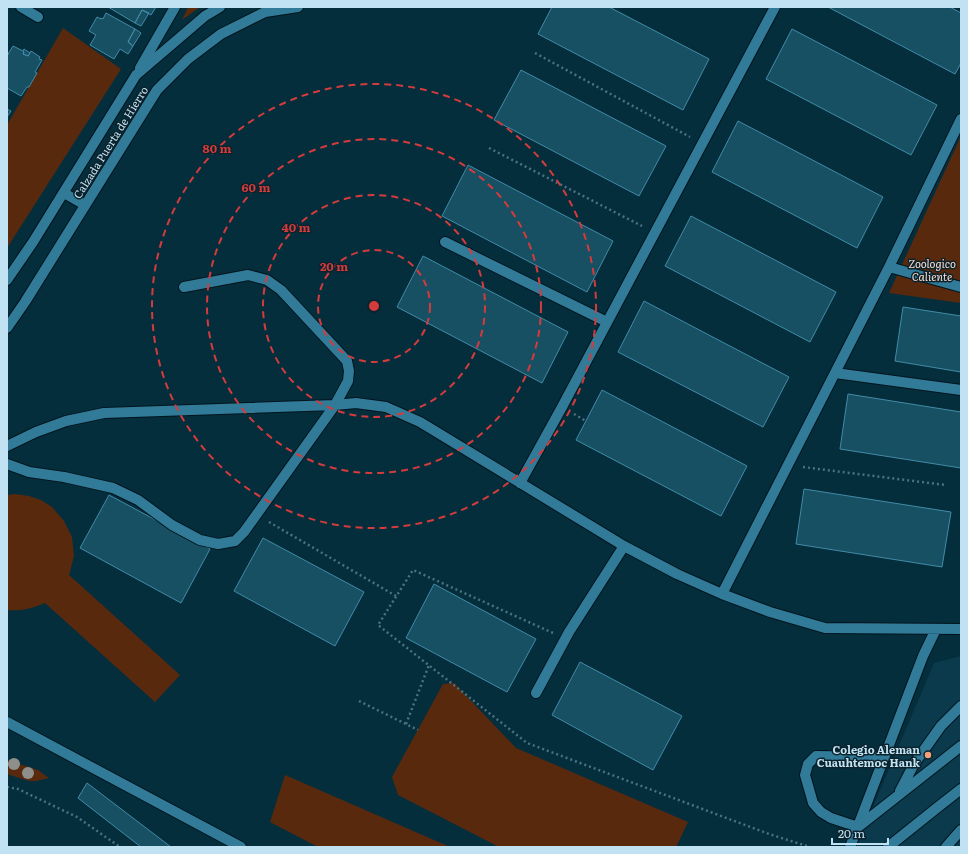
<svg xmlns="http://www.w3.org/2000/svg" width="968" height="854" font-family="Literata,serif">
	<rect width="100%" height="100%" fill="#052e3d"/>
	<path fill="#0a3a4b" d="M961,656V847H856L934,663Z"/>
	<path fill="#59290e" d="M188,7H200L182,20Z
		M63,28L121,69L7,248V125Z
		M961,136V303L889,293Z
		M15,494L29,496L41,500L52,507L64,521L72,537L74,556L69,575L180,675L155,702L45,603C30,609 23,611 7,610V495Z
		M454,683L516,748L688,822L676,847H499L398,795L392,777L443,684Z
		M7,760L38,770L49,778L36,781H29L7,774Z
		M285,775L450,847H318L270,822Z"/>
	<path fill="#174f63" stroke="#428ba8" d="M108,7H156L151,15L142,10L135,23Z
		M552,7H609L709,59L683,110L538,34Z
		M828,7H950L961,13V63L955,74Z
		M142,10L149,13L141,26L135,23Z
		M106,13L135,29L128,42L133,46L128,54L120,49L114,59L90,45L96,35L89,31L97,17L101,19V18L103,19Z
		M135,29L141,33L133,46L128,42Z
		M792,29L937,105L911,155L766,79Z
		M13,46L23,51L24,52L23,54L28,56L31,51L40,57L39,59L42,60L35,72L37,73L29,87H27L21,96L7,88V56Z
		M24,49L30,53L28,56L23,54L24,52L23,51Z
		M521,70L666,146L639,196L494,120Z
		M7,109L11,111L7,117Z
		M738,121L883,197L857,248L712,172Z
		M468,165L613,241L587,292L442,216Z
		M691,216L836,292L810,342L665,266Z
		M423,256L568,332L542,383L397,307Z
		M644,301L789,377L763,427L618,352Z
		M903,307L961,316V372L895,361Z
		M602,390L747,466L721,516L576,440Z
		M848,394L961,412V468L840,449Z
		M804,489L951,512L942,567L796,544Z
		M109,495L210,549L181,603L80,548Z
		M263,538L364,592L335,646L234,591Z
		M434,584L536,639L507,692L406,638Z
		M580,662L682,716L653,770L552,715Z
		M87,783L171,847H141L78,798Z"/>
	<g fill="none" stroke-linecap="round" stroke-linejoin="round">
		<defs>
			<path id="minor" d="M21,7L38,17
				M140,68L175,7
				M64,193L85,205
				M445,242L607,322
				M889,267L961,287
				M7,280L33,242L136,75L205,16L220,7
				M7,328L25,302L157,90L188,59L221,34L265,12L298,7
				M835,373L961,390
				M7,446L36,432L66,421L104,413L335,405L356,403L386,407L420,422L624,546L677,574L722,594L770,612L825,628L961,629
				M7,464L29,472L64,477L113,488L138,500L172,525L200,540L218,544L235,541L244,532L335,405L348,381L349,371L347,361L281,290L267,280L248,275L184,287
				M520,483L562,407L775,7
				M722,594L889,267L961,119
				M536,693L569,632L624,546
				M7,722L241,847
				M885,757L816,756L808,764L805,775L813,803L821,812L831,818L858,827L961,746
				M900,791L914,764L941,726L961,706
				M850,847L923,656L936,629
				M888,847L938,807L961,789
				M946,847L961,830"/>
		</defs>
		<use href="#minor" stroke="#01151e" stroke-width="12"/>
		<path stroke="#4b7281" stroke-width="2.5" stroke-dasharray="2 3" stroke-linecap="butt" d="M535,53L690,137
			M489,148L642,226
			M574,414L586,421
			M803,467L945,485
			M269,522L396,596
			M553,633L413,570L378,625L527,743L769,834L810,847
			M359,701L418,730
			M406,724L429,665
			M7,787L18,789L77,817L120,847"/>
		<use href="#minor" stroke="#317b98" stroke-width="10"/>
	</g>
	<g fill="#8e8e8b">
		<circle cx="14" cy="764" r="6"/>
		<circle cx="28" cy="773" r="6"/>
	</g>
	<g fill="none" stroke="#d43b3c" stroke-width="2" stroke-dasharray="7 5">
		<circle cx="374" cy="306" r="56"/>
		<circle cx="374" cy="306" r="111"/>
		<circle cx="374" cy="306" r="167"/>
		<circle cx="374" cy="306" r="222"/>
	</g>
	<circle fill="#f1a27b" stroke="#0c232d" stroke-width="1.5" cx="928" cy="755" r="4"/>
	<g text-anchor="middle" dominant-baseline="central" stroke-width="3" stroke-linejoin="round" paint-order="stroke">
		<g font-size="11" fill="#c0e2f2" stroke="#0c232d">
			<text transform="translate(110 142) rotate(-58)">Calzada Puerta de Hierro</text>
		</g>
		<g font-size="11" font-style="italic" fill="#fedccb" stroke="#0c232d">
			<text x="932" y="263">Zoologico<tspan x="932" dy="13">Caliente</tspan></text>
		</g>
		<g font-size="11" font-weight="bold" fill="#c0e2f2" stroke="#0c232d" text-anchor="end">
			<text x="920" y="749">Colegio Aleman<tspan x="920" dy="13">Cuauhtemoc Hank</tspan></text>
		</g>
	</g>
	<circle cx="374" cy="306" r="6" fill="#d43b3c" stroke="#0c232d" stroke-width="2"/>
	<g font-size="12" text-anchor="middle" font-weight="bold" fill="#d43b3c" stroke="#0c232d" stroke-width="3" stroke-linejoin="round" paint-order="stroke">
		<text x="217" y="153">80 m</text>
		<text x="256" y="192">60 m</text>
		<text x="296" y="232">40 m</text>
		<text x="334" y="271">20 m</text>
	</g>
	<rect width="968" height="854" fill="none" stroke="#c0e2f2" stroke-width="16"/>
	<path d="M832 838v6h56v-6" fill="none" stroke="#c0e2f2" stroke-width="2"/>
	<text x="838" y="838" font-size="12" fill="#c0e2f2" stroke="#0c232d" stroke-width="3" paint-order="stroke">20 m</text>
</svg>
